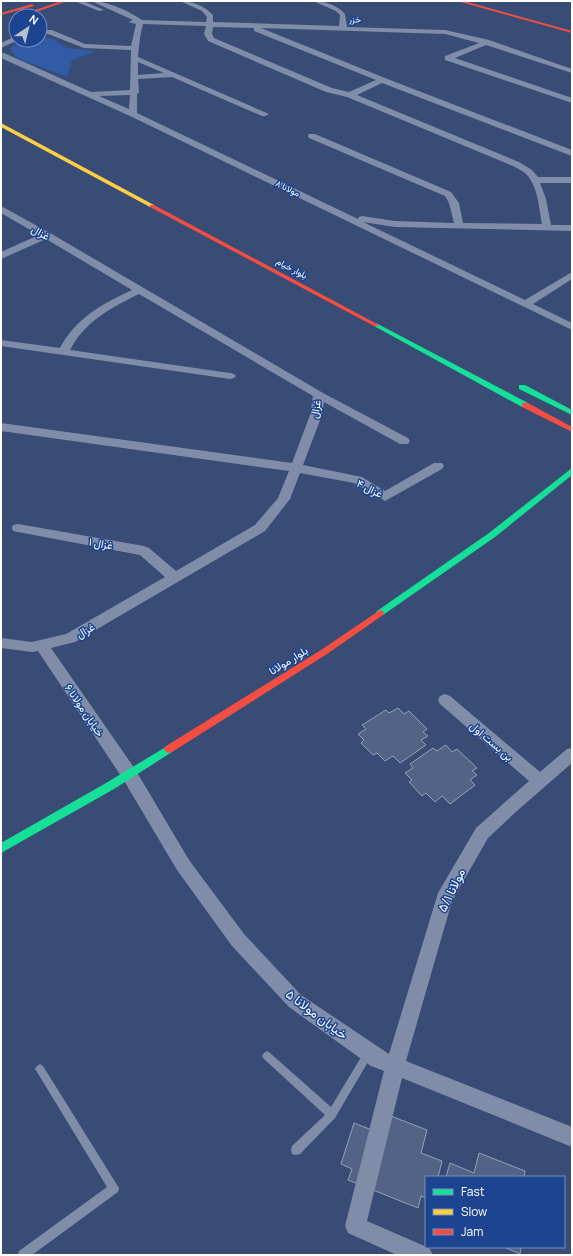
<svg xmlns="http://www.w3.org/2000/svg" width="573" height="1256" font-family="Manrope,Vazirmatn,sans-serif">
	<rect width="100%" height="100%" fill="#384c76"/>
	<path fill="#315aa7" d="M40,36L53,39L67,48L97,51L72,60L67,77L17,58L10,49C20,39 26,40 40,40Z"/>
	<path fill="#526385" stroke="#94a0b7" d="M398,708L404,714L409,711L427,729L423,732L428,736L421,740L426,745L400,763L393,756L385,761L377,753L373,755L361,743L364,740L358,734L366,729L362,725L386,710L389,713Z
		M446,745L452,752L457,749L477,768L472,771L477,775L470,780L475,785L450,804L442,796L435,802L426,793L422,796L409,782L412,780L405,773L413,768L410,764L433,748L437,751Z
		M383,1113L427,1130L421,1153L442,1161L438,1177H426V1198L421,1196L418,1208L348,1180L352,1169L341,1164L354,1123L377,1132Z
		M479,1153L525,1171L524,1177H446L450,1163L474,1173Z
		M504,1247H521L520,1254Z"/>
	<g fill="none" stroke-linecap="round" stroke-linejoin="round">
		<path fill="#7f8da9" fill-rule="evenodd" d="M369,1047L372,1049L374,1052L372,1055L335,1118L300,1154L296,1155L292,1154L291,1150L292,1146L325,1115L264,1059L262,1056L264,1053L267,1051L270,1053L331,1107L366,1049Z
			M40,1064L43,1066L119,1188L118,1192L32,1255H18L19,1251L107,1187L37,1072L35,1069L37,1066Z"/>
		<path fill="#7f8da9" fill-rule="evenodd" d="M74,1H83L104,10L99,11Z
			M91,1C107,1 129,11 142,20L206,22L207,17L202,11L180,1C193,1 204,6 213,15V22L339,26L340,15L336,11L313,1C325,1 337,5 345,14L347,27L445,30L489,40L572,69V73L486,45L455,58L572,98V103L445,60V56L479,43L445,34L261,28L385,78L572,150V156L382,83L357,95L519,162L532,170L538,177H572V183H540L546,199L551,225H572V231L395,227L363,222L525,300L572,272V279L533,304L572,323V330L130,116L1,58V53H4L91,92L130,90L131,50L84,48L48,34H40V30H52L85,44L131,46L136,24L128,22L133,20ZM143,24L206,26L204,34L208,41L326,92L347,97L513,166C517,168 523,171 526,174C538,186 539,208 542,224L463,223L459,203L451,192L315,134H309L308,136L309,138L445,196L449,203L454,223L395,221L362,216L359,217L358,219L137,113V94L139,92L138,79L172,77L262,116H265L269,114L138,57C139,46 140,34 143,24ZM213,27L254,28V31L376,80L349,92L332,88L214,38L212,34ZM138,62L164,73L138,75ZM130,95L129,109L99,96Z
			M16,36V40H18L1,48V43Z
			M1,206L50,233L323,393L408,438L410,441L408,444H400L324,402L322,415L303,465L362,477L385,491L434,463H442L444,466L442,469L385,501L354,483L300,473L290,499L265,531L75,642L51,648L135,769L189,860L244,934L301,995L389,1054L438,893L476,828L529,781L440,704L438,700L440,696L445,694L450,696L540,772L567,749L572,748V763L518,810L488,838L452,901L406,1061L572,1127V1147L402,1078L367,1221L429,1248L433,1255H397L348,1233L345,1226L384,1071L371,1066L289,1007L232,946L177,870L123,779L38,651L32,652L1,648V638L32,642L66,634L165,577L140,555L18,532L13,531L12,528L13,525L18,524L144,546L149,548L176,571L255,525L278,498L289,471L1,431V423L292,463L310,415L313,396L139,294C111,308 85,321 70,350L230,373L234,374L236,376L234,378L230,379L1,346V340L60,348C76,318 102,304 132,290L46,239L1,259V252L39,235L1,213Z"/>
		<path fill="#16e098" fill-rule="evenodd" d="M376,323L528,403L529,405L525,407H522L374,326L373,325Z
			M519,385H525L572,410V415L519,389Z
			M572,468V475L495,537L383,615H377L376,613L377,611L489,533Z
			M169,745L172,746L174,749L172,752L114,789L1,853V843L106,783Z"/>
		<path fill="#ffcf43" fill-rule="evenodd" d="M1,123L154,205L155,206L150,207L1,127Z"/>
		<path fill="#f24e42" fill-rule="evenodd" d="M62,1H68L24,16H17Z
			M457,1H464L572,31V33Z
			M32,4L34,6L1,15V13Z
			M150,205H154L379,325L378,326H374L150,207Z
			M522,403H528L572,427V432L522,407Z
			M380,610L383,611L384,613L383,615L327,654L172,752L169,753L166,752L164,749L166,746L321,650Z"/>
	</g>
	<g text-anchor="middle" dominant-baseline="central" stroke-width="3" stroke-linejoin="round" paint-order="stroke">
		<g font-size="9" fill="#fff" stroke="#1d4491">
			<text transform="translate(355 19) rotate(2)">خزر</text>
			<text transform="translate(288 188) rotate(26)">مولانا ۸</text>
			<text transform="translate(292 268) rotate(28)">بلوار خیام</text>
		</g>
		<g font-size="11" fill="#fff" stroke="#1d4491">
			<text transform="translate(41 232) rotate(30)">غزال</text>
			<text transform="translate(315 409) rotate(-79)">غزال</text>
			<text transform="translate(370 488) rotate(26)">غزال ۴</text>
			<text transform="translate(101 543) rotate(10)">غزال ۱</text>
			<text transform="translate(85 630) rotate(-30)">غزال</text>
			<text transform="translate(288 660) rotate(-32)">بلوار مولانا</text>
			<text transform="translate(85 710) rotate(56)">خیابان مولانا ۶</text>
			<text transform="translate(492 741) rotate(41)">بن بست اول</text>
		</g>
		<g font-size="13" fill="#fff" stroke="#1d4491">
			<text transform="translate(451 890) rotate(-64)">مولانا ۵/۱</text>
			<text transform="translate(317 1014) rotate(37)">خیابان مولانا ۵</text>
		</g>
	</g>
	<rect width="573" height="1256" fill="none" stroke="#ffffff" stroke-width="4"/>
	<rect x="425" y="1176" width="140" height="72" fill="#1d4491" stroke="#778fbd"/>
	<rect x="433" y="1189" width="20" height="6" fill="#16e098" stroke="#778fbd"/>
	<text x="461" y="1196" font-size="12" fill="#ffffff">Fast</text>
	<rect x="433" y="1209" width="20" height="6" fill="#ffcf43" stroke="#778fbd"/>
	<text x="461" y="1216" font-size="12" fill="#ffffff">Slow</text>
	<rect x="433" y="1229" width="20" height="6" fill="#f24e42" stroke="#778fbd"/>
	<text x="461" y="1236" font-size="12" fill="#ffffff">Jam</text>
	<g transform="translate(28 28) rotate(35)"><circle r="19" fill="#1d4491" stroke="#778fbd"/>
	<path d="M0-3L7 15L0 10L-7 15Z" fill="#b9c0cf"/>
	<text y="-6" font-size="11" font-weight="bold" text-anchor="middle" fill="#ffffff">N</text>
	</g>
</svg>
